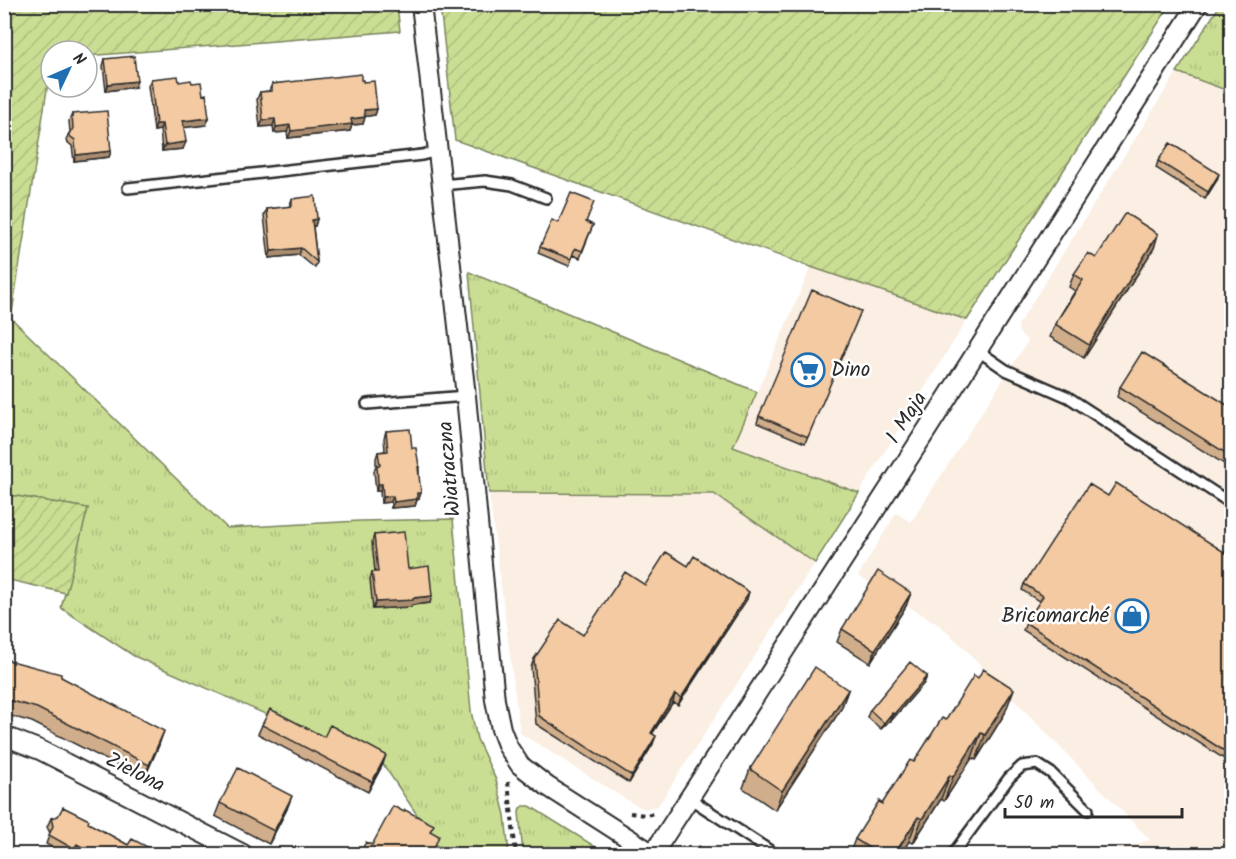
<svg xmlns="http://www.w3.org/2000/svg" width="1236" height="859" font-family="Kalam,sans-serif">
	<defs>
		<pattern id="grass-tufts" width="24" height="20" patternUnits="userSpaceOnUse" patternTransform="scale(1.5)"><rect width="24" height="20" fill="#cade93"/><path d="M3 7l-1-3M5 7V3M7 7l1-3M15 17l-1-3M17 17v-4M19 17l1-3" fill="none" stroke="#aebf7f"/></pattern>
		<pattern id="garden-furrows" width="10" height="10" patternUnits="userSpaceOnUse" patternTransform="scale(1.5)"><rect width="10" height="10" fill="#cade93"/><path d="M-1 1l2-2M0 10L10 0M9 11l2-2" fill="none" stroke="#aebf7f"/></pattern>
	</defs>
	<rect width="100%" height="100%" fill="#fff"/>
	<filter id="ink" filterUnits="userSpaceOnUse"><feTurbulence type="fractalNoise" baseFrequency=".0167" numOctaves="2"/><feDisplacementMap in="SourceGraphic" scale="12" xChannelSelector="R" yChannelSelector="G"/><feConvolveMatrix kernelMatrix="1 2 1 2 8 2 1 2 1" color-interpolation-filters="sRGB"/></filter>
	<g filter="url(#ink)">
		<path fill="#fbefe3" d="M1177,72L1231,92V854H1097L1150,840L958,642L939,625L858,576L896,513L911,522L1028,341L1019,333L1018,325Z
			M811,267L967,320L859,493L733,447Z
			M489,493L714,494L815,563L658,806L645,809L632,803L520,733Z"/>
		<path fill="url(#grass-tufts)" stroke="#7a845f" stroke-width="1.5" d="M1220,5H1231V92L1177,72Z
			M469,272L757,392L733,447L859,493L815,563L714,494L489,493Z
			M11,318L227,528L360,521L453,519L471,711L477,739L496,780L505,815L509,854H441L430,834L383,764L324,740L134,656L61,608L88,508L5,494L4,357Z
			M524,806H530L599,849L604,854H523L519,812L520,808Z"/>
		<path fill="url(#garden-furrows)" stroke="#7a845f" stroke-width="1.5" d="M5,4L397,5L400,31L87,56V51H51V64L5,357Z
			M440,5V4L1170,5L967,320L811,267L455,140Z
			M4,494L88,508L66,593L5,579Z"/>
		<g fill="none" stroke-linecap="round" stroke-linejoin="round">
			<defs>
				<path id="lane" d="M441,185L485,181L512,185L546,198
					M128,188L422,155L438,151
					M977,350L1006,370L1068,397L1232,504
					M367,404L466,396
					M689,798L775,854
					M953,854L1009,778L1022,766L1037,764L1051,773L1088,810"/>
				<path id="street" d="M421,4L466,396L495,700L501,729L508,747L520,765L547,786L653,854
					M4,736L40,750L243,854
					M653,854L921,439L1198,4"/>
			</defs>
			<use href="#lane" stroke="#2b2b2b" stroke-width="14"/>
			<use href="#street" stroke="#2b2b2b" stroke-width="22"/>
			<path stroke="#2b2b2b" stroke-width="4" stroke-dasharray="4.5 4.5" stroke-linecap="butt" d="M508,782L516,854
				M630,813L646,815L655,813"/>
			<use href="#lane" stroke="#fff" stroke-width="9"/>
			<use href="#street" stroke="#fff" stroke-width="18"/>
		</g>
		<path fill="#d1ae8b" stroke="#2b2b2b" stroke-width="1.5" d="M105,59L135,87L106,91L103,66Z
			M151,79L192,83L203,95L209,118L206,125L184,127L183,149L162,151L160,130L154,131L148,86Z
			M361,80L377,109L375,115L365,116L363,124L352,125L350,131L288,138L287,132L274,133L273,126L260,127L257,99L260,92L269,91L272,84Z
			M72,114L111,151L109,157L74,161L72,146L66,141L68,135L70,132L69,121Z
			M1158,161L1217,180L1205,199L1156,168Z
			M292,199L317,219L315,226H313L317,262L315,268L299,255L269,258L264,216L267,209L289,207Z
			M587,222L593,225L580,258L573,255L569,266L538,253L540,247L558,223Z
			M1158,234L1154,248L1084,358L1050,337L1055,324L1075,291L1069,287L1074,274L1096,258Z
			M861,311L805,443L757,423L759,416Z
			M1120,387L1232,408V469L1117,397Z
			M386,431L412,448L419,466V499L417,500L415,506L391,508V502L381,503L380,491H376L374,471L376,465V458L378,452L385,451L384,438Z
			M1108,496L1232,557V764L1023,630L1026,623L1040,602L1022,590L1024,584Z
			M374,535L408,569L430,603L412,605L411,607L373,609L370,579L372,572H375L372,542Z
			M688,566L747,599L678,705L673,702L652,734L653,744L629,783L536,724L531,667L534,659L583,635L645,585Z
			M906,606L870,663L837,642L842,629Z
			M4,659L61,677L159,745L144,779L32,722L4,714Z
			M927,676L924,683L891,721L890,720L881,729L867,717L870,710Z
			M848,690L841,709L775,810L743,788L750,769Z
			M1005,713L976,760L972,758L944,801L941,799L913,843L909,841L901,855H849L855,839L946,720Z
			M262,725L324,737L383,764L368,792L258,734Z
			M220,803L287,809L269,844L215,816Z
			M51,818L88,823L128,845L159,855H77L74,853L73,855H65L46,844L50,833L47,827Z"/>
		<path fill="#aa8d71" stroke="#2b2b2b" stroke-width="1.5" d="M137,81L135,87L106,91L108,84Z
			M377,109L375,115L362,117L364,110Z
			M365,117L363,124L352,125L350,131L288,138L291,131L351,119Z
			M209,118L206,125L181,128L183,121Z
			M275,119L273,126L260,127L263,120Z
			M156,124H162L160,130L154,131Z
			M290,125L287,132L274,133L276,127Z
			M186,142L183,149L162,151L165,145Z
			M111,151L109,157L74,161L76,155Z
			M1219,174L1217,180L1205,199L1208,192Z
			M317,219L315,226H310L312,220Z
			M1158,234L1154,248L1084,358L1089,345Z
			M301,248L299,255L269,258L271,251Z
			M378,484H382L380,491H376Z
			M417,493H421L419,499L417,500L415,506L391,508L394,502Z
			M393,496L391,502L381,503L383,497Z
			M749,592L747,599L678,705L681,698Z
			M911,593L906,606L870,663L875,650Z
			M432,596L430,603L412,605L411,607L373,609L376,602Z
			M927,676L924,683L891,721L894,714Z
			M1014,689L1005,713L976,760L985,735Z
			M848,690L841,709L775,810L782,791Z
			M675,694L673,702L648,740L651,733Z
			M892,713L890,720L881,729L884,723Z
			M164,731L159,745L144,779L149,765Z
			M981,733L972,758L944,801L953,777Z
			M656,736L653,744L629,783L632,776Z
			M386,755L383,764L368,792L372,782Z
			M950,775L941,799L913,843L922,819Z
			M292,796L287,809L269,844L274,831Z
			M918,817L909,841L901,855H894Z"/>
		<path fill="#f3caa2" stroke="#2b2b2b" stroke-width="1.5" d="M134,56L137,81L108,84L105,59Z
			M361,74V80H363V82L374,81L377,109L364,110L365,117L351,119L352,124L291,131L290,125L276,127L275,119L263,120L260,92L272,91V84Z
			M178,76L179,82L191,80L192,83L201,82L203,95L206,94L209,118L183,121L186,142L165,145L162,124H156L151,79Z
			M107,111L111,151L76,155L75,140L68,135L73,129L72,114Z
			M1170,143L1219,174L1208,192L1158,161Z
			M571,193L594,202L586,222L593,225L582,251L575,248L571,259L540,247L552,220L558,223Z
			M315,196L317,219L312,220L317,262L301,248L271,251L267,209L292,206V199Z
			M1125,213L1158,234L1089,345L1055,324L1083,280L1074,274L1088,253L1096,258Z
			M812,290L861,311L808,437L759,416Z
			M1142,352L1232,408V457L1120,387Z
			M410,429L412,448H416L419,466L418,467L421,493H417V499L394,502L393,496L383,497L382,484H378L377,465H380L378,452L388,451L386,431Z
			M1116,483L1232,557V756L1026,623L1043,596L1024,584L1089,484L1108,496Z
			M404,532L408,569L429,566L432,596L413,598V600L376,602L372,572H378L374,535Z
			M666,552L688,566L694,556L749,592L681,698L675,694L651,733L656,736L632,776L539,716L534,659L560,620L583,635L625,572L645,585Z
			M878,571L911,593L875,650L842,629Z
			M4,659L61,674V677L164,731L149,765L37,708L4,699Z
			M910,662L927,676L894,714L892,713L884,723L870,710Z
			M815,667L848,690L782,791L750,769Z
			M983,669L1014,689L985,735L981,733L953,777L950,775L922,819L918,817L894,855H880L855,839L879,801L882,804L910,760L914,762L942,718L946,720L974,675L978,678Z
			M270,709L324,737L330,725L386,755L372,782L262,725Z
			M4,748L13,750L4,783Z
			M238,768L292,796L274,831L220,803Z
			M393,806L404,812L405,810L434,825L430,831L439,836L434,848V855H359L366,842L372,845Z
			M63,807L89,820L88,823L128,845L132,839L159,853L158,855H96L77,844L74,849L49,835L53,826L51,818L58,816Z
			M699,846L711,855H694Z"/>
	</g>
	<defs>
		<symbol id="supermarket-ring" viewBox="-11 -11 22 22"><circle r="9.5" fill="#fff" stroke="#1f6fb2" stroke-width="1.5"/><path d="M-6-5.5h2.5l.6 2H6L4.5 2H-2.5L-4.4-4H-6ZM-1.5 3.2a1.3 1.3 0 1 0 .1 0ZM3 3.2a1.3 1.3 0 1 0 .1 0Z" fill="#1f6fb2"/></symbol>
		<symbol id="shop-ring" viewBox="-11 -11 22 22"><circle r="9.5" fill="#fff" stroke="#1f6fb2" stroke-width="1.5"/><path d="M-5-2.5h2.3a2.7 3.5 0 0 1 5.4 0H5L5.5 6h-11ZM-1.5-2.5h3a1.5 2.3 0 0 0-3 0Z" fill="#1f6fb2"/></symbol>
	</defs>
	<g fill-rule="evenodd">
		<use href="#supermarket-ring" x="789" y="351" width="38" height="38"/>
		<use href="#shop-ring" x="1113" y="597" width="38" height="38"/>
	</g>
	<g text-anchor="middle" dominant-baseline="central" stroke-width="5" stroke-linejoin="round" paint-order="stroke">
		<g font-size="21" fill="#2b2b2b" stroke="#fff" text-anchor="start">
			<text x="831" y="370">Dino</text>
			<text x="1109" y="616" text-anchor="end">Bricomarché</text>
		</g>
		<g font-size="21" fill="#2b2b2b" stroke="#fff">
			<text transform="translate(907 418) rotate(-57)">1 Maja</text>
			<text transform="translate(450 469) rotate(-95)">Wiatraczna</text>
			<text transform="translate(135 773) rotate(27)">Zielona</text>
		</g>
	</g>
	<rect width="1236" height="859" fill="none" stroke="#fff" stroke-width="24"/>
	<rect x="12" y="12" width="1212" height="835" fill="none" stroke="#2b2b2b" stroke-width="2" filter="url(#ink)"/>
	<g transform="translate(69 69) rotate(46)"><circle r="28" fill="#ffffff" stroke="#aaaaaa" stroke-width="1.5"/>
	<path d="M0-4.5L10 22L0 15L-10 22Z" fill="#1f6fb2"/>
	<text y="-9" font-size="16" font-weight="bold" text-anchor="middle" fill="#2b2b2b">N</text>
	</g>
	<path d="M1005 808v9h177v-9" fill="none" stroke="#2b2b2b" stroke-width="3"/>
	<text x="1014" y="808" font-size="18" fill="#2b2b2b" stroke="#ffffff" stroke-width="4.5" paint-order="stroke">50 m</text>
</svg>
